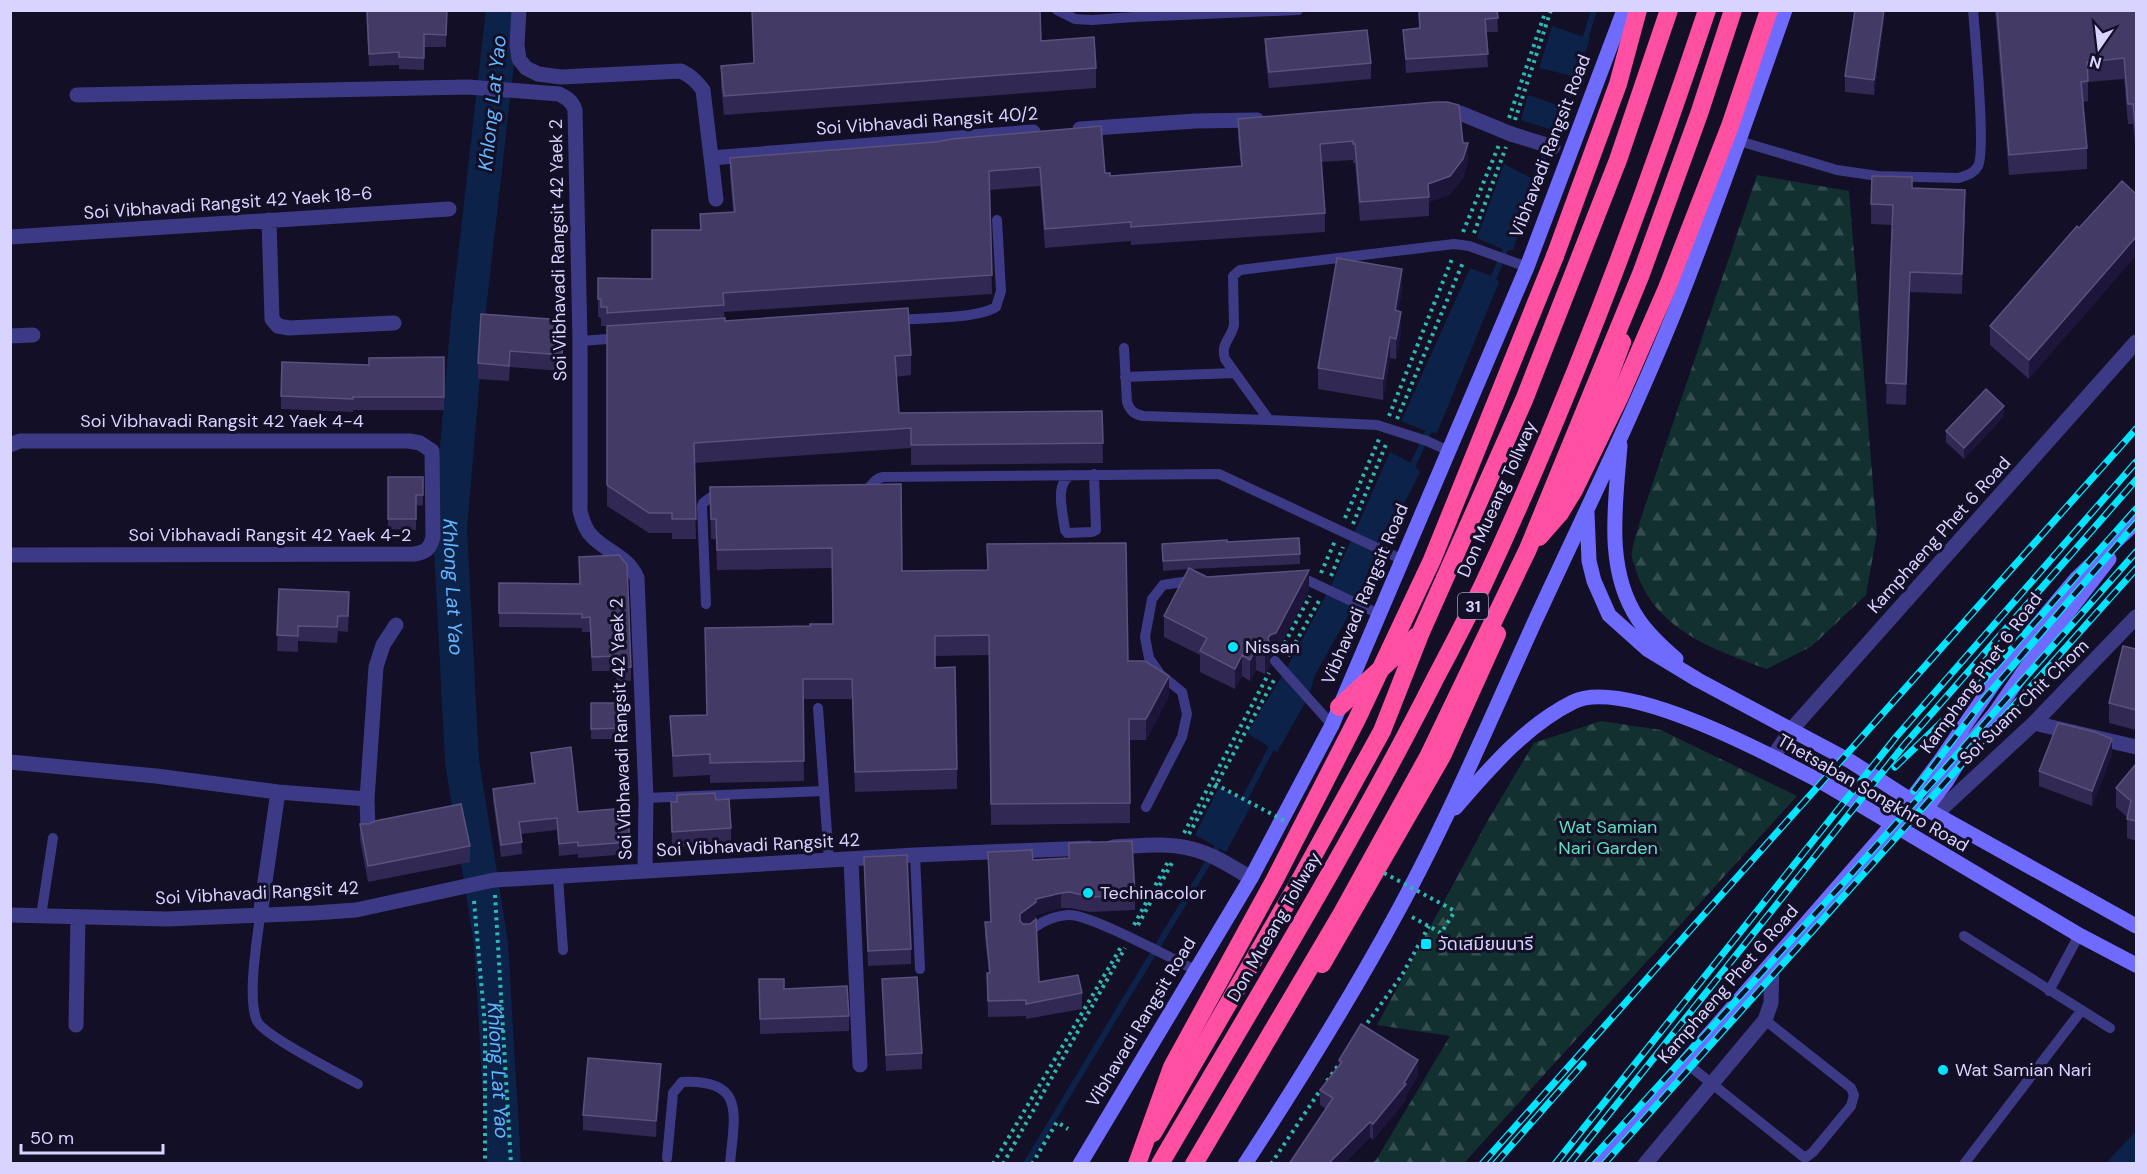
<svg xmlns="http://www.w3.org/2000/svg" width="2147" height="1174" font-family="'DM Sans','Noto Sans Thai',sans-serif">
	<defs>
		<pattern id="forest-firs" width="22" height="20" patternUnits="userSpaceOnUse" patternTransform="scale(1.5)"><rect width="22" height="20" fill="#12302f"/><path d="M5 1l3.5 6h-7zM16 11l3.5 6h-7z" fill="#344d4e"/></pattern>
	</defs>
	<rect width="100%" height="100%" fill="#130f26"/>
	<path fill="url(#forest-firs)" d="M1757,175L1849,191L1877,533L1866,595L1812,646L1767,669C1714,650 1654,629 1636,570C1635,566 1632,561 1632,557C1631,546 1638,531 1640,521Z
		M1601,721L1661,730L1797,796L1464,1163H1372L1376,1160L1450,1036L1377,1025L1488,820L1534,743Z"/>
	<path fill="#0c2248" d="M1552,26L1590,39L1577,77L1539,68Z
		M1528,95L1564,107L1555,131L1521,120Z
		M1504,164L1537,181L1513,250H1505L1477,238Z
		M1470,268L1494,277L1499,282L1437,433L1428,432L1401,421Z
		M1390,452L1413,464L1420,472L1393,526L1378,547L1356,602L1315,675L1308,698L1277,752L1247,733L1285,671L1329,590Z
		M1219,787L1252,804L1226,852L1195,835Z
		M2136,1131V1163H2106Z"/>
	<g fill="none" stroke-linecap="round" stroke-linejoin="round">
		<path stroke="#0c2248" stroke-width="6" d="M1584,43L1594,10
			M1532,184L1562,114L1576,70
			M1491,284L1508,243
			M1410,471L1431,426
			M1241,806L1274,743
			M1026,1164L1221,841"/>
		<path stroke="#0c2248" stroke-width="34" id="s1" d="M503,10L468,318L450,529L462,761L491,943L504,1164"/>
		<path stroke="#2fb8b0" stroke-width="4" stroke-dasharray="3 4.5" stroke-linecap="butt" d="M1509,118L1546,10
			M1515,120L1551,10
			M1463,232L1499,145
			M1474,233L1506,147
			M1389,416L1452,259
			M1397,419L1464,260
			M1345,518L1379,439
			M1353,524L1387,442
			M1321,573L1335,541
			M1331,576L1343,547
			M1281,650L1310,596
			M1288,656L1320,599
			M1184,833L1269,673
			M1189,834L1274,680
			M495,895L511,1164
			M474,901L485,1026V1164
			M1412,917L1441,933L1455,911
			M1134,925L1169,860
			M1138,925L1173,861
			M1363,1029L1402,975L1429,926
			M1327,1081L1342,1060
			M993,1164L1121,947
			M1003,1164L1125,948
			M1032,1164L1057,1122L1068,1129
			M1271,1164L1321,1089"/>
		<path stroke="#3d3a85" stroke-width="10" d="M1057,10L1075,19L1092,20L1134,17L1298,10
			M1739,141L1837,170L1878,176L1959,178C1966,175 1974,174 1978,166C1986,152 1975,35 1973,10
			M895,320C919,318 977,319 996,307L1001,291L997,220
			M580,341L622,338
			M1124,348L1127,402C1130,411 1134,414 1143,416L1269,420
			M1125,377L1235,373
			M1449,451L1427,441L1377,425L1269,420L1225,359C1220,344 1231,339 1234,325L1233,276L1240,270L1256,268L1454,244L1469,246L1527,267
			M1071,475C1054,484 1063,513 1065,530L1067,533L1092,532L1096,530L1094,474
			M861,493C871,491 871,479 883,477L1219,474L1403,560
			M1295,578L1309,581L1379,614
			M706,604L702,506L703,503L711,497L723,496
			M1275,661L1332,725
			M818,708L829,860
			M646,798L824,791
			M1146,807L1182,737L1187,714L1182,692L1160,674L1149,658L1145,637L1152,599L1163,585L1195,580
			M915,855L920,969
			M558,877L563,950
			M41,916L53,838
			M260,916C257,941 247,999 257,1021C264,1036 340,1074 358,1084
			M1026,933C1040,923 1051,916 1069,915C1090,914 1173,959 1197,971
			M1964,936L2110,1028
			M2049,991L2079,935
			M1686,1063L1805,1158L1813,1152L1851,1106L1854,1095L1851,1088L1765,1020
			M667,1158L673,1093L682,1082C747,1079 734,1116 730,1164
			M1964,1164L2081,1011"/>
		<path stroke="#3d3a85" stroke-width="15" d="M519,10L517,45L519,59L526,68L538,74L561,77L681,71C691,76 696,81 703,90L716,199
			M77,95L468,87L559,94C567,98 572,101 575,110L580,341V511C582,519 584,526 589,533C603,551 628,555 637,578L646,798L645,870
			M1440,112L1460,113L1511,134
			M1080,129L1195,121L1257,120
			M711,158L1033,132
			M269,220L272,319L278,326L289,328L394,323
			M10,237L449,209
			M10,336L33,335
			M10,445L20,441H409L420,443L432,451L433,537C430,549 426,552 414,554L10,555
			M2034,723L2136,747
			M1773,757L1791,730L2136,342
			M10,762L156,776L278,792L260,916
			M278,792L367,799
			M1937,813L2034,723L2136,617
			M368,830L367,799L376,667L383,645L396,625
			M1113,847C1139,846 1167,842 1192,849C1213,854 1232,867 1251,878
			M851,860L860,1065
			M10,915L167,919L314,913L356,910L494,880L915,855L1089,848
			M76,1025L78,917
			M1645,1164L1765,1020L1771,1003L1772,964"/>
		<path stroke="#6f6bff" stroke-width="15" d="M1620,445C1616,502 1604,568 1638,619C1648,634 1662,647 1676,659
			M1587,513L1589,561L1594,581L1609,615L1647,649L1698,680L1850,761L1912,801L2136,926
			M1927,807L1946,782L1970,743L1995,713L2035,655L2109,559
			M1455,808C1489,769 1525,726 1573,702C1626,676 1776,758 1827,785L2079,935L2136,965
			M1080,1164L1251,878L1332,725L1527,267L1624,10
			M1245,1164C1299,1081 1351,998 1398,911C1449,817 1491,718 1535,621C1583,517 1634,413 1677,306C1716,208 1750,109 1785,10
			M1596,1164L1892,825L1940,761L2018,648L2076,579L2136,522"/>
		<path stroke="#ff4fa3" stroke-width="18" d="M1555,256L1618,84L1638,10
			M1554,511L1581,452L1622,342
			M1339,707L1417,636
			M1322,964L1442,756L1497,634
			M1153,1133L1296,887L1382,731L1421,632L1524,400L1618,160L1669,10"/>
		<defs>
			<path id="rail" d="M1895,767L1974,691L2136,509
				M1914,791L1985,698L2136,523
				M1482,1164L2136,429
				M1495,1164L1583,1064
				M1555,1164L1896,737L2136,462
				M1569,1164L1905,744L2136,480
				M1587,1164L1846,880L2136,552
				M1604,1164L2136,569"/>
		</defs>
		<use href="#rail" stroke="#00e5ff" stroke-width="7"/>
		<use href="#rail" stroke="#130f26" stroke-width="4.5" stroke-dasharray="14" stroke-linecap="butt"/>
		<path stroke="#2fb8b0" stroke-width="4" stroke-dasharray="3 4.5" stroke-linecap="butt" d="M1215,784L1287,822
			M1384,873L1455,911"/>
		<path stroke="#3d3a85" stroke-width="15" d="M1511,134L1553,147"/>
		<path stroke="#ff4fa3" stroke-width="18" d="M1539,537L1560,513L1574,490L1620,396L1667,288L1730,126L1769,10
			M1137,1164L1172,1067L1275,879L1357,719L1432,560L1555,256
			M1160,1164C1254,1003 1352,843 1436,677C1452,647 1468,616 1483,585C1570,399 1642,206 1707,10
			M1194,1164L1342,913L1429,755L1528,549L1641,274L1699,114L1733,10"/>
	</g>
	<path fill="#312854" d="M366,10H447L446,47H424V70L399,69V65L369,66Z
		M752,10L1041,41L1096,68V88L724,115L721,86V66L754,63Z
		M1418,10H1497L1498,32H1486L1488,67L1406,73L1403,30L1419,29Z
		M1884,10V20L1874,95L1845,92V76Z
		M1995,10H2136V154L2133,124H2128L2124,79L2088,82V101L2083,102L2087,148V169L2009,175Z
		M1265,39L1371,63V79L1269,88L1265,55Z
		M1238,119L1463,143L1468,162L1463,178L1450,194L1429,202V216L1360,221L1355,163H1353V160L1321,162L1325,213V232L1131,245V241L1045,248L1040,186L990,190L992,294L724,312L725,321L911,355V375L896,377L899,413L1102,411L1103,463L911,465V448L694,463L696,539H672V533H649L607,506V326H601V318L598,317V278L652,279L700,230V214L733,212L730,177V158L936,142L1105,173L1110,176L1241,166L1238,138Z
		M1912,188L1965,210L1962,294L1910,292L1906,405L1886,404L1892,225L1871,224V204Z
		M2079,228L2029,379L1990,345V326Z
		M1402,289L1398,311L1401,332L1396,359L1390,358L1383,400L1318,389V368Z
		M481,314L564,336L562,371L510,367L509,381L478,379V363Z
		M444,357V410H353V412L281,409V396L369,365Z
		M2004,416L1964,459L1946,442V431Z
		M388,477H423V506L416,505V530L388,529Z
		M710,487L902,571L1128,661L1169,696L1146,740H1130V823L991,825L989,655L935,656V668L957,769V789L855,792L852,699H803L804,781L710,783V775L673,777L670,716L707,715L810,626L833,624L832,568L717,570L716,539H711Z
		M1227,542L1300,554V564L1191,569L1207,577L1309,591L1276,654L1270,656V666L1265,674L1256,670L1250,681L1242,676L1235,689L1200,672V655L1164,637V616L1189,569L1163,571L1162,544Z
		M579,557L631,667V681L617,682L616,671H592L590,632H582V628L499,627V583L580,584Z
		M279,589L349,608L348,632L338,631L337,643L298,641V652L277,651Z
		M2136,649V730L2109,723V703Z
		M591,703H624V739H591Z
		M531,753L578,812L615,818L630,842V854L578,858V854L559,856L557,830L521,834L522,854L501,857L493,801V789L534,784L531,765Z
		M2112,754L2092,806L2039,786V771Z
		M2136,764V841L2127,838V817L2116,807V788Z
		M716,800L731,828V844L672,847L671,802Z
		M360,824L470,846V862L368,882L360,840Z
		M1069,843L1135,895V910L1090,912L1070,908H1061L1036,915V918L1027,924L1039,982L1082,993V1009L1026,1019V1016L988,1017L987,973H989L985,938V922H991L988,852L1033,860L1069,858Z
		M864,857L911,949V964L868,966Z
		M759,979L784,989L849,1016V1031L760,1034Z
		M882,979L922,1053V1069L886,1071Z
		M1339,1060L1418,1075L1406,1095V1100L1373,1140L1370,1137L1344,1164H1289L1326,1109L1320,1105V1090L1339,1065Z
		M661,1080L656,1137L583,1130V1115Z"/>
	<path fill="#1d163a" d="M1884,10V20L1874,95V80Z
		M1468,143V162L1463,178L1450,194L1429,202L1428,184Z
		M1965,190V210L1962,294V274Z
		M2136,237V256L2029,379V360Z
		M1402,269V289L1395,331V310Z
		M1910,272V292L1906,405V384Z
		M1401,312V332L1396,359V339Z
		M564,320V336L562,371V355Z
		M1390,337V358L1383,400V379Z
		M2004,406V416L1964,459V448Z
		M1309,570V591L1276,654L1270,656V666L1265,674V654L1268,638Z
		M1256,649V670L1250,681V660Z
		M1242,655V676L1235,689V669Z
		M1169,676V696L1146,740V719Z
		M2112,739V754L2092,806V791Z
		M1061,893V908L1036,915V918L1020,929V914L1036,899Z
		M1418,1060V1075L1406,1095V1100L1373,1140V1124L1404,1083Z
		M661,1064V1080L656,1137V1121Z
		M1370,1122V1137L1344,1164H1328Z"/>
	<path fill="#433a66" stroke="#5a527e" stroke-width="1.5" d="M367,10H447L446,35L424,34V58L399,57V52L369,54Z
		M752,10H1040L1041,41L1094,37L1096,68L724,96L721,66L754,63Z
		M1419,10H1497L1498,18L1485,19L1488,54L1406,59L1403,30L1420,28Z
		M1855,10H1884L1874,80L1845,76Z
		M1997,10H2136V133L2133,104H2128L2124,58L2087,62L2088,81L2081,82L2087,148L2009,155Z
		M1367,30L1371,63L1269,72L1265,39Z
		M1436,102H1447L1459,105L1463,143H1468L1463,159L1450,176L1428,184L1429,197L1360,202L1355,144H1353V141L1320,144L1325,213L1131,227V222L1045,229L1040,167L989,171L992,275L723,293L724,305L607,313V307H601V299H598V278L652,279V230H701L700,214L735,212L730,158L936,142L952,139L1101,126L1105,173H1110V176L1242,166L1238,119Z
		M1872,176L1912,177V188L1965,190L1962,274L1910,272L1906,384L1886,383L1893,205L1871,204Z
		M2122,181L2136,194V237L2029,360L1990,326L2077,226L2079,228Z
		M1337,258L1402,269L1395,310L1401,312L1396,339L1390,337L1383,379L1318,368Z
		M908,308L911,355L895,356L899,413L1102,411L1103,443L911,445V428L694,443L696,519H672V513H649L607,485V326L725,318V321Z
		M481,314L564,320L562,355L510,351L509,366L478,363Z
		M444,357V397H353V399L281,396L282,362L369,365V358Z
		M1986,389L2004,406L1964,448L1946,431Z
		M388,477H423V495H416V519H388Z
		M901,484L902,571L988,570L987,544L1126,543L1128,661H1145L1169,676L1146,719H1129L1130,803L991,804L989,635L935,636V668L955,667L957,769L855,772L852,679H803L804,761L710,763V754L673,756L670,716L707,715L705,628L810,626V624H833L832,548L717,550L716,519H711L710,487Z
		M1299,538L1300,554L1163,561L1162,544L1227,540V542Z
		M619,555L627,565L631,667L617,668L616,656L592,657L590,617L582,618V614L499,613V583L580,584L579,557Z
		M1189,568L1207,577L1309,570L1276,633L1270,635L1268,638L1270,646L1265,654L1256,649L1250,660L1242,655L1235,669L1200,651L1207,638L1164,616Z
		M279,589L349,592L348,616H338L337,627L298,626V636L277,635Z
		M2123,646L2136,649V710L2109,703Z
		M591,703H624V728L591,729Z
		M2058,723L2095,732L2112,739L2092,791L2039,771Z
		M571,747L578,812L614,809L615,818L628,817L630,842L578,846V842L559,844L557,818L519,822L522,842L501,845L493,789L535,783L531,753Z
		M2136,764V821L2127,819L2131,801L2116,788Z
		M715,793L716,800L729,799L731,828L672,832L671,802H677V795Z
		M461,804L470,846L368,866L360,824H369L375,821Z
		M1132,841L1135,895L1090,897L1070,892L1061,893L1036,899V902L1020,914V921L1023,924H1030L1036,919L1039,982L1078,975L1082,993L1026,1004V1000L988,1001L987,973H990L985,922H991L988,852L1032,850L1033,860L1069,858V843Z
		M907,855L911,949L868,951L864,857Z
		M917,977L922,1053L886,1055L882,979Z
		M759,979H784V989L847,986L849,1016L760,1019Z
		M1361,1024L1418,1060L1404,1083L1406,1084L1373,1124L1370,1122L1328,1164H1289L1333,1098L1320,1090L1342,1062L1339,1060Z
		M588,1058L661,1064L656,1121L583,1115Z"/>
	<g fill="#00e5ff" stroke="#130f26" stroke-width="2">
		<circle cx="1233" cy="647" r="6"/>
		<circle cx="1088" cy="893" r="6"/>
		<rect x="1420" y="938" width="12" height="12" rx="3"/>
		<circle cx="1943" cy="1070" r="6"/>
	</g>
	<g text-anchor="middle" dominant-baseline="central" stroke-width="6" stroke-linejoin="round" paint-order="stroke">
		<rect fill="#130f26" stroke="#9e99be" stroke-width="1.5" x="1458" y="593" width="30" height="26" rx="4.5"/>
		<g font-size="16" font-weight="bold" fill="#d9d4ff">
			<text x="1473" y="606">31</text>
		</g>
		<g font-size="18" fill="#d9d4ff" stroke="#130f26">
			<text transform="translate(927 121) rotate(-4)">Soi Vibhavadi Rangsit 40/2</text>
			<text transform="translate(1550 146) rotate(-69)">Vibhavadi Rangsit Road</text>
			<text transform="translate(228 203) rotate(-4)">Soi Vibhavadi Rangsit 42 Yaek 18-6</text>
			<text transform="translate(558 250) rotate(-91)">Soi Vibhavadi Rangsit 42 Yaek 2</text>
			<text x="222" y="421">Soi Vibhavadi Rangsit 42 Yaek 4-4</text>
			<text transform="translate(1497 499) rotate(-66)">Don Mueang Tollway</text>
			<text x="270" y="535">Soi Vibhavadi Rangsit 42 Yaek 4-2</text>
			<text transform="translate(1939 535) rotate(-48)">Kamphaeng Phet 6 Road</text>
			<text transform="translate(1365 594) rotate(-67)">Vibhavadi Rangsit Road</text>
			<text transform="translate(1981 673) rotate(-54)">Kamphang Phet 6 Road</text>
			<text transform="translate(2024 702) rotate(-44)">Soi Suam Chit Chom</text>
			<text transform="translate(621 729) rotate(-92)">Soi Vibhavadi Rangsit 42 Yaek 2</text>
			<text transform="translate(1873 793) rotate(30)">Thetsaban Songkhro Road</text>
			<text transform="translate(758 845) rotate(-3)">Soi Vibhavadi Rangsit 42</text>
			<text transform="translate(257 893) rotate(-3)">Soi Vibhavadi Rangsit 42</text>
			<text transform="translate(1274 927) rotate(-60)">Don Mueang Tollway</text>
			<text transform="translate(1728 984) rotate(-49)">Kamphaeng Phet 6 Road</text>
			<text transform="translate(1141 1022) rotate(-59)">Vibhavadi Rangsit Road</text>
		</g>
		<g font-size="18" fill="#d9d4ff" stroke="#130f26" text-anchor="start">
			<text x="1245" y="647">Nissan</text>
			<text x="1100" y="893">Techinacolor</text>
			<text x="1438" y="944">วัดเสมียนนารี</text>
			<text x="1955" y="1070">Wat Samian Nari</text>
		</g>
		<g font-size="18" fill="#5fe0c0" stroke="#130f26">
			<text x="1608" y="827">Wat Samian<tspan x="1608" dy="21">Nari Garden</tspan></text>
		</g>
		<g font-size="20" font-style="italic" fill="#62b6ff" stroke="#130f26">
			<text transform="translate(492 103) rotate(-84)">Khlong Lat Yao</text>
			<text stroke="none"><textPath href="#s1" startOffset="580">Khlong Lat Yao</textPath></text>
			<text stroke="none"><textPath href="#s1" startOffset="1066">Khlong Lat Yao</textPath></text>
		</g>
	</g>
	<rect width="2147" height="1174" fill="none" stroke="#d9d4ff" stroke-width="24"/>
	<g transform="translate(2099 48) rotate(194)" stroke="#130f26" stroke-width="4.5" paint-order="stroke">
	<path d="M0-4.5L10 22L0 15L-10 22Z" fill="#d9d4ff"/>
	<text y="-9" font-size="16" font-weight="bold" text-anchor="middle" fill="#d9d4ff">N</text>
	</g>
	<path d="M21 1144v9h142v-9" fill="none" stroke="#d9d4ff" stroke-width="3"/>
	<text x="30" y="1144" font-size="18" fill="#d9d4ff" stroke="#130f26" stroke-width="4.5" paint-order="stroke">50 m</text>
</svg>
